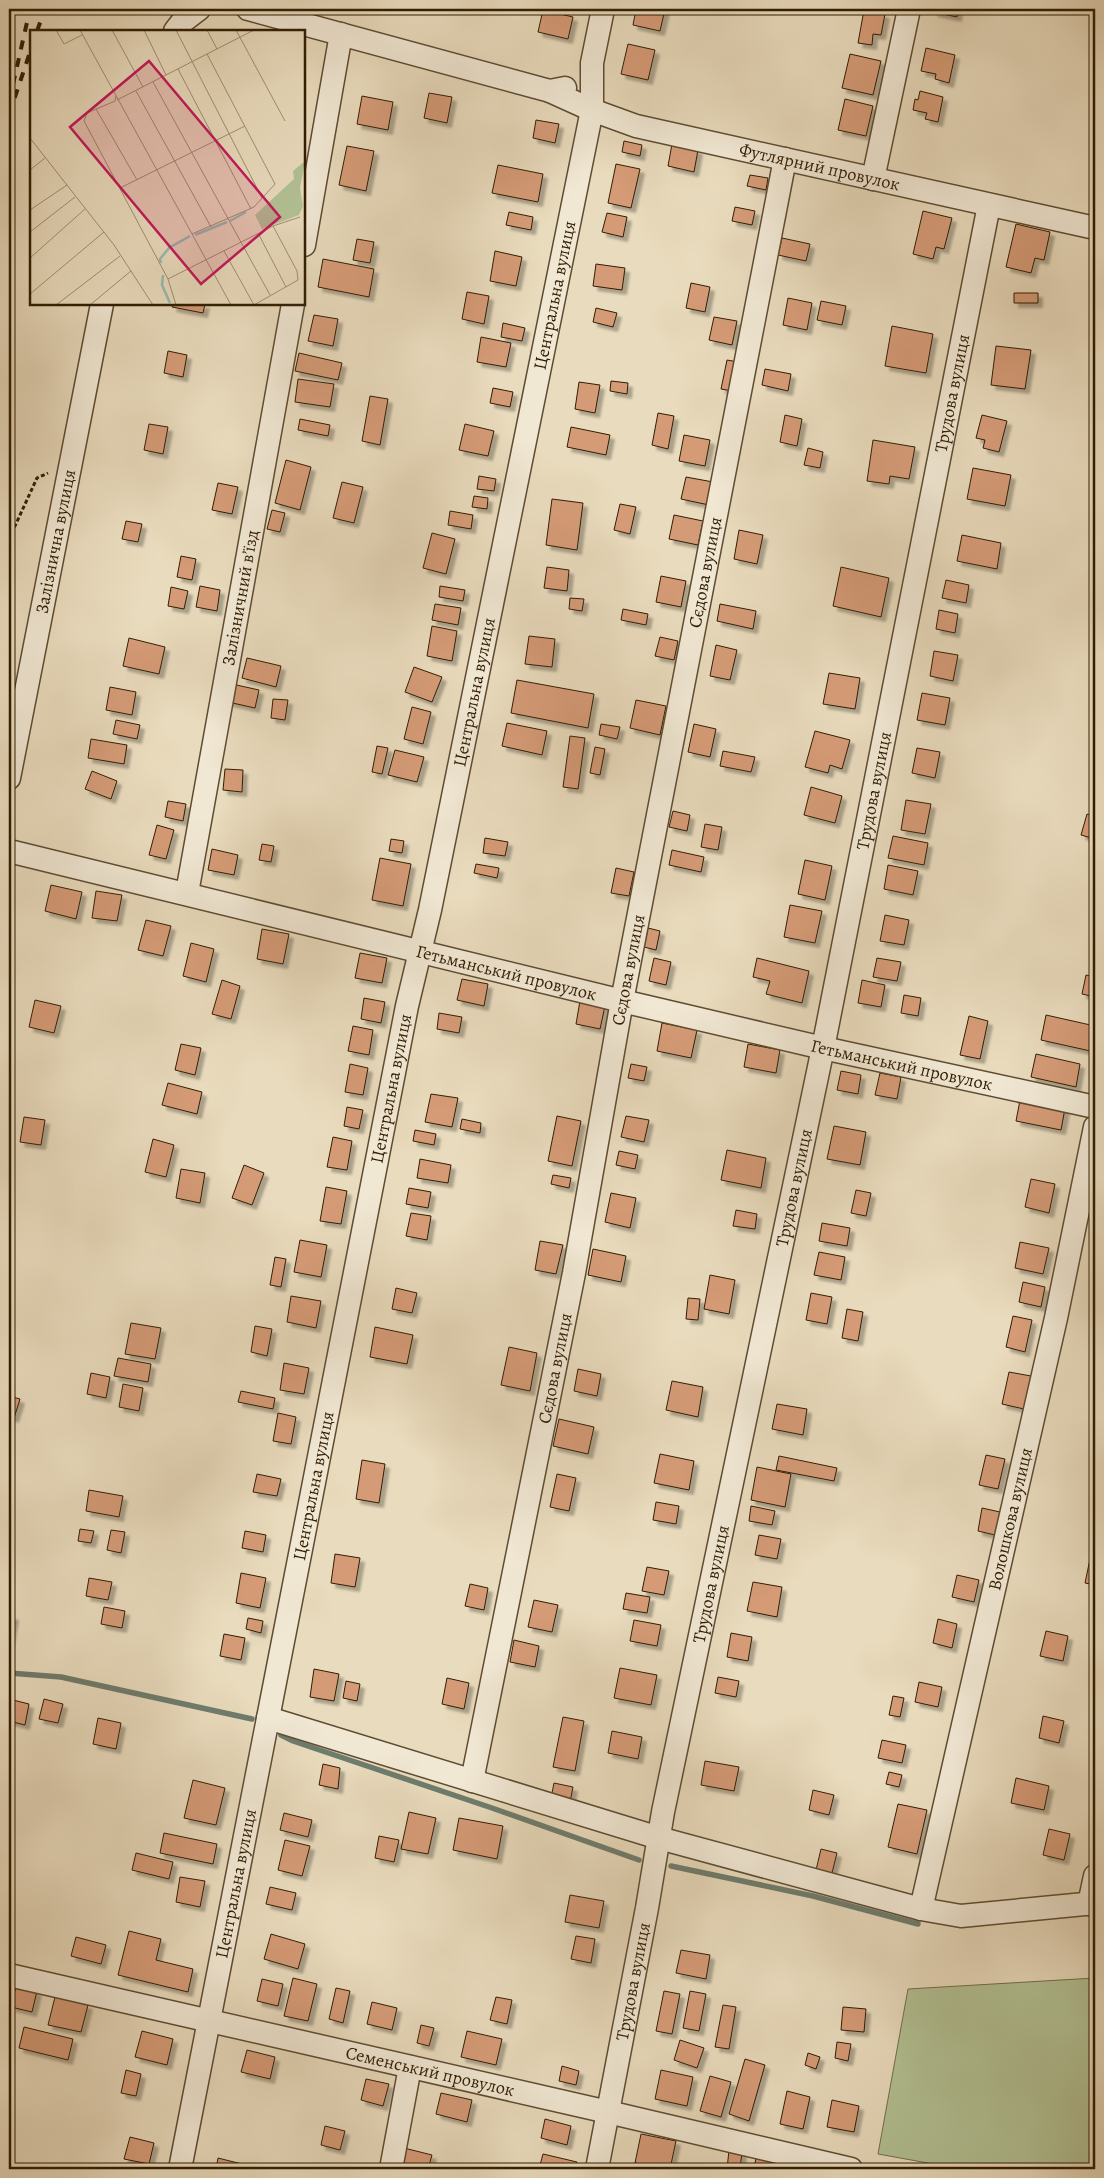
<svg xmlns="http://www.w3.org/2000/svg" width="1104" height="2178" font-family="Alegreya,serif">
	<defs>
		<filter id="shadow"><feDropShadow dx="4.5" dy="4.5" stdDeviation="1" flood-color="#0004"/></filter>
	</defs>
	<rect width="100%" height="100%" fill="#e9dbbd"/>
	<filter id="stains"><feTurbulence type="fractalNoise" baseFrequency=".004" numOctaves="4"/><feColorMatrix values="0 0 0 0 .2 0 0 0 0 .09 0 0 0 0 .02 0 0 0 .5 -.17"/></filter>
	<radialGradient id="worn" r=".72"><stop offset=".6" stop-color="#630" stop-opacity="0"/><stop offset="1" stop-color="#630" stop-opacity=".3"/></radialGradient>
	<path fill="#b2c194" stroke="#716f4c" d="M1095,1978V2169H961L878,2154L908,1989Z"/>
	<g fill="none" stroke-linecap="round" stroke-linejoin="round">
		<path stroke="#6e7c6d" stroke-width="5.5" d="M9,1673L61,1677L252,1719
			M281,1735L293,1741L492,1808L639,1860
			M671,1866L813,1896L918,1924"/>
	</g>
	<path fill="#d59b77" stroke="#301d03" filter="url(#shadow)" d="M636,9H665L660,31L633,25Z
		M934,9H958L957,17L933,12Z
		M543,10L573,17L568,39L538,32Z
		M864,10L885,14L881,35L873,34L872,45L858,43Z
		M628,44L655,50L648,80L621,74Z
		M926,48L955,55L949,83L935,79L936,74L921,71Z
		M850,54L881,61L873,95L842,88Z
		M920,91L943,97L938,122L925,119L927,113L913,110L915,99L918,100Z
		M429,93L452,97L447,123L424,118Z
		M362,96L393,102L388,130L357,124Z
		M845,99L873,106L866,136L838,130Z
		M536,120L559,124L555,143L533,138Z
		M624,141L642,145L640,156L622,152Z
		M672,144L698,150L694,172L668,166Z
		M347,146L374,151L366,191L339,185Z
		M616,164L640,169L631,208L608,203Z
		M498,165L543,174L538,202L492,193Z
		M750,175L768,178L766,190L747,186Z
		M735,207L755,211L752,225L732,221Z
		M923,211L952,218L944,249L936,247L933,259L913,254Z
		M509,212L533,217L531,230L506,225Z
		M607,213L627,217L623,237L602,232Z
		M1016,224L1050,232L1044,260L1035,258L1031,273L1006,267Z
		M782,238L810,244L806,261L778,255Z
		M357,239L374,242L370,263L353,260Z
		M495,251L522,257L516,286L490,281Z
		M323,259L374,269L369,297L318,287Z
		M596,264L625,268L622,290L593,286Z
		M691,283L710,287L705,312L686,308Z
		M467,292L489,296L484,324L462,319Z
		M1014,293H1038V303H1014Z
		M788,298L812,303L807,330L783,325Z
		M821,301L846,306L842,325L817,320Z
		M173,304H205L203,313L172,307Z
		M596,308L617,313L613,327L593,322Z
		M314,315L338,319L333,346L308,341Z
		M714,317L737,321L732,345L709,340Z
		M503,323L525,328L522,341L501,337Z
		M892,326L933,334L926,373L885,366Z
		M481,337L511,343L506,367L477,362Z
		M996,346L1031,350L1025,389L991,385Z
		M168,351L187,355L183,377L164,373Z
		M299,353L342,363L338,380L295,371Z
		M727,360L738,362L732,391L721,389Z
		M765,369L791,374L788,391L762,385Z
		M298,379L334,384L330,407L295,402Z
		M611,381L628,383L627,394L610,391Z
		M579,382L600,385L595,413L575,409Z
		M493,388L513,392L510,407L490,403Z
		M370,396L388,399L380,445L362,441Z
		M658,413L674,416L668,449L652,445Z
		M785,415L802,419L797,446L780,442Z
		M982,415L1007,421L999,452L983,448L985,440L976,438Z
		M300,419L330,425L328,436L298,430Z
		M149,424L168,427L163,454L144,450Z
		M465,424L494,431L488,456L459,450Z
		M571,427L610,435L606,455L567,447Z
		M684,435L710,440L705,466L679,461Z
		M873,440L915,447L909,479L890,476L889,484L867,481Z
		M808,448L823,452L820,468L804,465Z
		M286,460L311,467L300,510L275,503Z
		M973,468L1011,475L1005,506L967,499Z
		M479,476L496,479L494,491L477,489Z
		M686,477L713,482L709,505L681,499Z
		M342,482L363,487L354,523L333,518Z
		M218,483L238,487L232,514L212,510Z
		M474,496L488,498L487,509L472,507Z
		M552,499L583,503L577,550L546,545Z
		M620,504L636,507L630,534L614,530Z
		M272,510L285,513L280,532L267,529Z
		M450,511L473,515L471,529L448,525Z
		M674,515L703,521L698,545L669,539Z
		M126,521L142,524L138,542L122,539Z
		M739,530L763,535L757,564L734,559Z
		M432,533L455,539L446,574L423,568Z
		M962,535L1001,543L997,569L957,561Z
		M181,556L196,559L192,580L177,577Z
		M547,567L569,570L567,591L544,588Z
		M841,567L889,578L881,617L833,606Z
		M661,576L686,581L681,607L656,602Z
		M946,580L969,585L966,603L942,598Z
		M200,586L220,590L217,611L196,607Z
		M440,586L465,590L463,601L439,597Z
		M171,587L188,591L184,609L168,606Z
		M570,598L584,599L582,611L569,609Z
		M435,604L461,608L458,625L432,620Z
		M720,604L756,611L753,629L717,621Z
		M623,609L648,614L646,625L621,620Z
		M939,610L958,614L955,633L936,629Z
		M432,626L457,631L452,661L427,656Z
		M529,636L555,639L552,667L525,664Z
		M660,637L678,641L674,660L655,656Z
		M129,638L165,647L159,674L123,666Z
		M716,645L737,650L730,680L710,676Z
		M934,651L958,655L953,681L930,676Z
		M247,658L281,666L276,687L242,678Z
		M414,667L442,677L432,702L405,692Z
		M829,673L860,678L855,709L823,704Z
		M517,680L594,694L588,728L511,713Z
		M232,684L259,690L255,708L228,702Z
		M110,687L136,692L132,715L106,710Z
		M922,693L950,698L945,725L917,720Z
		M273,699L288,700L285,720L271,718Z
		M636,700L666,706L660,735L630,728Z
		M412,707L431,712L423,744L404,739Z
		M116,720L140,725L137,739L113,734Z
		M507,723L547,731L542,755L502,746Z
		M601,724L620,727L617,739L599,735Z
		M694,724L716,729L710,757L688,752Z
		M815,731L850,740L842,769L830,765L828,773L805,767Z
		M570,736L585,738L578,789L563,787Z
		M91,739L127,745L124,764L88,758Z
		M377,746L388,748L382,774L372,772Z
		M595,747L605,749L600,775L590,773Z
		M917,748L940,752L935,778L912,773Z
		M395,750L424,757L417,782L388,775Z
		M723,751L755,757L751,772L720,766Z
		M225,769L243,770L242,792L223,790Z
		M92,771L117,781L111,799L85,789Z
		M811,787L842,796L835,823L804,815Z
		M906,800L931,804L925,834L901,830Z
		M168,801L186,804L183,821L165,817Z
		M673,811L690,815L687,831L669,827Z
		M1087,814L1095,816V839L1081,835Z
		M705,824L722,827L718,850L701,847Z
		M157,825L174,830L166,859L149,855Z
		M893,836L928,843L924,865L888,858Z
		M485,838L508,842L505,856L483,853Z
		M391,839L404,841L402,853L389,851Z
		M262,844L274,846L271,862L259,860Z
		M212,849L238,855L234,875L208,870Z
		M672,850L704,857L701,872L669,865Z
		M380,858L411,864L403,906L372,900Z
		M805,860L832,866L825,900L798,894Z
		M476,864L499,868L497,878L474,873Z
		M888,865L918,871L913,895L884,889Z
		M616,868L634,872L629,896L611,893Z
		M51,885L82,892L76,919L45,911Z
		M96,891L122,895L117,921L92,918Z
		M790,905L822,911L815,943L784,937Z
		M885,915L909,920L904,945L880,941Z
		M146,920L171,926L163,956L138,950Z
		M648,928L660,931L656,950L644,947Z
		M262,929L289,934L283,964L257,959Z
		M191,943L214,949L206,982L183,976Z
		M360,953L387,958L382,983L355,978Z
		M654,958L671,962L666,985L649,981Z
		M757,958L809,971L802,1003L766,994L770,981L753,977Z
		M877,958L901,962L897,981L873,977Z
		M1086,975L1095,977V997L1082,994Z
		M462,979L488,984L484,1006L457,1000Z
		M222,980L240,986L231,1019L212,1014Z
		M862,980L885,985L881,1007L858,1003Z
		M904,995L921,998L918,1016L901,1013Z
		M364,998L385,1002L381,1023L361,1019Z
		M35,1000L61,1006L54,1033L29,1027Z
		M580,1001L605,1006L600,1029L576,1024Z
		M439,1013L462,1017L459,1033L437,1029Z
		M1046,1015L1095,1026V1052L1041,1040Z
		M969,1016L988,1021L980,1059L960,1055Z
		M662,1023L697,1030L691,1058L657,1051Z
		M353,1026L373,1030L369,1055L348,1051Z
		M181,1044L201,1048L195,1075L175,1070Z
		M748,1044L780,1050L776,1073L744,1067Z
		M1036,1054L1080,1064L1076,1087L1031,1077Z
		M350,1064L368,1068L363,1095L345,1092Z
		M631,1064L647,1067L644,1081L628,1078Z
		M841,1071L861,1075L858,1094L837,1090Z
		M880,1073L901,1077L897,1099L875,1095Z
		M168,1083L202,1092L197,1114L162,1105Z
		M431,1094L458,1098L452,1127L425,1122Z
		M1021,1095L1066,1103L1061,1130L1016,1121Z
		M347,1107L363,1110L359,1129L344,1126Z
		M557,1116L581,1121L572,1166L548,1161Z
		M626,1116L649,1120L644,1142L621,1137Z
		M24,1117L45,1120L41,1145L20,1142Z
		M462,1119L481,1123L480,1133L460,1129Z
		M834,1126L866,1132L860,1165L827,1159Z
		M415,1130L436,1134L434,1145L413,1141Z
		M333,1137L352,1141L347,1170L327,1167Z
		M153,1139L174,1145L166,1177L145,1172Z
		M727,1150L766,1158L761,1188L721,1180Z
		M619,1151L638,1155L635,1169L616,1165Z
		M420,1159L451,1165L448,1183L417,1178Z
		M244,1165L264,1173L252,1205L232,1198Z
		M181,1169L205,1173L200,1203L176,1198Z
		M553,1175L571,1178L569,1188L551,1184Z
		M1031,1179L1055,1184L1049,1213L1025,1207Z
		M326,1187L347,1191L341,1224L320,1221Z
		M409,1188L431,1192L428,1208L406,1204Z
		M856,1190L871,1193L866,1216L851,1213Z
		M611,1193L636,1198L630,1228L605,1222Z
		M736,1210L757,1214L755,1229L733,1226Z
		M411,1213L431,1216L427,1240L406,1236Z
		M822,1223L850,1228L847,1246L819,1241Z
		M300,1240L327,1245L321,1277L294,1272Z
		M540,1241L563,1245L556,1274L535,1270Z
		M1020,1242L1049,1248L1043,1274L1015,1268Z
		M593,1249L626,1256L621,1282L588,1275Z
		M819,1252L845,1257L841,1280L814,1275Z
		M275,1257L286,1259L281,1287L270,1285Z
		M710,1275L735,1280L729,1314L704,1309Z
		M1023,1282L1045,1287L1041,1307L1019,1302Z
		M396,1288L417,1293L412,1313L392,1309Z
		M811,1293L832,1297L827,1324L806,1320Z
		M291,1296L321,1301L316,1328L287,1322Z
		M688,1298L700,1299L698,1320L686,1319Z
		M847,1309L863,1312L858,1341L842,1338Z
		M1013,1316L1032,1320L1025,1352L1006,1347Z
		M131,1323L161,1328L155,1359L125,1354Z
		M255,1326L272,1329L267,1356L251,1352Z
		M375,1327L413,1335L407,1364L370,1357Z
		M509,1347L537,1353L530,1391L501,1385Z
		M118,1358L151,1364L148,1382L114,1376Z
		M284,1363L309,1368L304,1394L280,1390Z
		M578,1369L601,1374L597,1396L574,1391Z
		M1009,1372L1031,1376L1024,1409L1002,1404Z
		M91,1373L110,1377L106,1398L87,1394Z
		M672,1381L703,1387L698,1417L666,1410Z
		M123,1384L143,1388L139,1411L119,1407Z
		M241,1391L275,1398L273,1409L238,1402Z
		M9,1396L20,1399L14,1418L9,1416Z
		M777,1404L807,1409L803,1435L772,1429Z
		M278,1413L296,1417L291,1444L273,1441Z
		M559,1419L594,1427L588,1454L553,1446Z
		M660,1454L694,1461L689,1490L654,1483Z
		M986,1455L1005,1459L998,1489L979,1485Z
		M779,1456L837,1468L834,1481L776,1470Z
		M362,1460L385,1464L379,1503L356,1499Z
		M757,1467L791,1474L785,1507L751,1500Z
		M257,1474L281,1479L277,1496L253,1492Z
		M557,1474L576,1478L569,1511L550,1507Z
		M89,1490L123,1496L119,1517L86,1511Z
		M656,1502L679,1506L676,1524L653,1520Z
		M751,1506L775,1511L772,1525L749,1521Z
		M982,1508L1000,1512L995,1535L978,1531Z
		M80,1529L94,1531L91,1543L78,1541Z
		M111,1530L125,1532L121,1553L107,1550Z
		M245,1531L266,1535L263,1552L242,1548Z
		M759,1535L781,1539L777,1559L755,1555Z
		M1094,1540H1095V1585L1085,1583Z
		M335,1554L360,1558L355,1587L331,1583Z
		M647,1567L669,1571L664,1595L642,1591Z
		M241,1573L266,1578L260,1608L236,1603Z
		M957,1575L979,1580L974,1602L952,1597Z
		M89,1578L112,1582L108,1600L86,1596Z
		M753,1582L782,1587L777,1617L747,1611Z
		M470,1584L488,1588L484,1610L465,1606Z
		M626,1593L650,1597L647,1613L623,1609Z
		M534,1600L558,1605L552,1632L528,1627Z
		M104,1607L125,1611L122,1628L101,1624Z
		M9,1615L14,1616L9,1644Z
		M248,1618L263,1621L261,1633L246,1629Z
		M938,1619L957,1624L952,1648L933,1643Z
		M634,1620L661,1625L657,1646L630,1641Z
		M1046,1631L1068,1636L1063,1661L1040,1656Z
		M731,1633L752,1637L748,1661L727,1657Z
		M224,1634L245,1638L241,1660L220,1656Z
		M514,1640L539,1646L535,1667L510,1662Z
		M620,1668L657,1675L651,1705L614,1698Z
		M314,1669L339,1674L334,1701L310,1697Z
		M718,1677L739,1681L736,1697L715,1693Z
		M447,1678L469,1683L464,1709L442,1704Z
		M346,1681L360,1684L357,1701L343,1698Z
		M919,1682L942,1687L938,1707L915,1702Z
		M893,1696L904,1698L900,1717L889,1715Z
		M9,1699L29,1704L25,1725L9,1721Z
		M44,1699L63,1704L58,1723L39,1719Z
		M1043,1716L1064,1721L1059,1743L1039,1738Z
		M563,1717L584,1721L575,1771L553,1767Z
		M98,1718L121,1723L116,1749L93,1744Z
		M612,1731L642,1737L638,1759L608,1753Z
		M882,1740L906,1745L902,1763L878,1758Z
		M705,1761L739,1767L734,1791L701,1785Z
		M323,1764L340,1768L338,1789L319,1785Z
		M889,1772L902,1775L899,1787L886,1784Z
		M1016,1778L1049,1786L1044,1810L1011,1803Z
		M193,1780L225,1788L216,1825L184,1818Z
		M554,1783L573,1787L570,1802L551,1798Z
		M813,1790L834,1795L829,1815L809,1810Z
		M898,1804L927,1810L917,1854L888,1847Z
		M409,1812L436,1818L428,1854L401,1849Z
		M284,1813L312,1820L308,1837L280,1830Z
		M459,1818L503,1826L497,1859L453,1850Z
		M1049,1829L1070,1834L1064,1860L1043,1855Z
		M164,1833L217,1844L213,1864L160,1853Z
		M379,1836L399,1840L394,1862L375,1858Z
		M285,1840L310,1846L302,1876L278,1870Z
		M821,1849L837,1853L832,1873L816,1870Z
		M136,1853L173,1862L169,1879L132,1870Z
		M180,1877L205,1881L200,1907L176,1902Z
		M270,1887L296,1893L292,1910L266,1904Z
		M570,1895L604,1901L599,1928L565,1922Z
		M129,1931L161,1939L156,1960L193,1969L188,1992L118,1975Z
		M271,1934L305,1944L298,1969L264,1959Z
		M576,1936L595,1939L591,1963L571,1959Z
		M76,1937L106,1945L101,1964L71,1956Z
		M681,1950L710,1955L706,1979L676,1973Z
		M293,1978L317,1984L308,2021L284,2016Z
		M262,1979L283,1984L278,2006L257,2001Z
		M16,1986L37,1991L32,2012L11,2007Z
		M336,1988L350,1991L343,2023L329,2019Z
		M664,1991L680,1994L672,2034L656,2031Z
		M690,1991L706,1994L699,2031L683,2028Z
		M55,1997L88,2005L81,2032L48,2025Z
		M496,1997L512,2000L507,2024L490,2020Z
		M372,2002L397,2008L392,2030L367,2024Z
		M723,2005L736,2007L729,2049L715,2047Z
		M843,2007L866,2009L864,2032L841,2030Z
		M421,2025L434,2028L429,2046L417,2043Z
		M24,2027L73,2039L68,2060L19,2048Z
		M142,2031L173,2039L167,2065L135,2057Z
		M467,2031L502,2039L496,2065L461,2057Z
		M680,2040L704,2048L697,2068L674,2060Z
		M837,2042L851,2044L848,2061L835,2058Z
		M247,2050L275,2057L270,2079L241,2072Z
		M808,2053L820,2057L816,2069L805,2065Z
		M745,2059L765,2065L749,2121L729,2114Z
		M562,2066L579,2071L576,2085L559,2081Z
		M126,2070L141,2074L136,2096L121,2093Z
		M661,2070L693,2077L687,2106L655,2099Z
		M710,2076L731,2082L721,2117L700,2111Z
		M366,2079L389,2084L383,2106L361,2100Z
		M787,2091L810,2097L803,2129L780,2124Z
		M441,2093L472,2100L467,2122L436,2114Z
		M832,2100L859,2106L854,2132L827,2127Z
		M545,2119L571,2126L567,2145L541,2138Z
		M325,2126L345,2131L340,2150L321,2145Z
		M641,2134L676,2141L670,2169L635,2163Z
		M130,2137L154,2143L149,2164L124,2159Z
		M404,2148L432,2155L428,2169H399Z
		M729,2150L742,2152L740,2169H727Z
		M543,2154L577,2162L575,2169H539Z
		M218,2158L246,2165L245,2169H216Z
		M756,2158L797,2167L796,2169H754Z"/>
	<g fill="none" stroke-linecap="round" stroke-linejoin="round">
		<defs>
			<g id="street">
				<path d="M248,9L550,91L565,88"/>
				<path d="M175,31L182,22L199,9"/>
				<path id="s1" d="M550,91L592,110L636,126L1095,228"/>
				<path d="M873,179L909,9"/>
				<path d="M304,245L341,34"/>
				<path id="s2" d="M9,778L102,304"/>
				<path id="s3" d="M9,851L622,1001L823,1048L1095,1107"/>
				<path id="s4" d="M187,893L293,304"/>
				<path d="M268,1718L659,1838L921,1909L961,1916L1095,1903"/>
				<path id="s5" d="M472,1781L574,1273L622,1001L785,159"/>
				<path d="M1089,1904L1095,1876"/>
				<path id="s6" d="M921,1909L1056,1318L1095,1127"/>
				<path id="s7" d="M9,1975L608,2112L851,2169"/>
				<path id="s8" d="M180,2169L407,1006L430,910L592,110V63L603,9"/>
				<path d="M391,2169L410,2067"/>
				<path id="s9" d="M597,2169L647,1908L663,1812L823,1048L989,205"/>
			</g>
		</defs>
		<use href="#street" stroke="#5e4c32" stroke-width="25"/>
		<path stroke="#301d03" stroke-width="3" stroke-dasharray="4 2.5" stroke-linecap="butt" d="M9,539L37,478L48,473"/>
		<use href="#street" stroke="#f1e8d4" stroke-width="22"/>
		<path stroke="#301d03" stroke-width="4" stroke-dasharray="9 9" stroke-linecap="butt" d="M37,31L45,9
			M9,102L30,9
			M9,115L31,49"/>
	</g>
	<g text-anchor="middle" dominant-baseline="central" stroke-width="4" stroke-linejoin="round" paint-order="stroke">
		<g font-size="18" fill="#301d03" stroke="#f1e8d4">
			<text stroke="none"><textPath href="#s1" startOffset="281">Футлярний провулок</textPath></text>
			<text stroke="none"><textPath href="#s8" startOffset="1911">Центральна вулиця</textPath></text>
			<text stroke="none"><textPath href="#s9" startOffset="1811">Трудова вулиця</textPath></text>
			<text stroke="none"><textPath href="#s2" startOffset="241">Залізнична вулиця</textPath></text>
			<text stroke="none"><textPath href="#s5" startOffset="1231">Сєдова вулиця</textPath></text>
			<text stroke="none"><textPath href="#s4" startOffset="300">Залізничний в’їзд</textPath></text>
			<text stroke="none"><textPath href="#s8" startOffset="1506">Центральна вулиця</textPath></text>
			<text stroke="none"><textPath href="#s9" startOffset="1406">Трудова вулиця</textPath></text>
			<text stroke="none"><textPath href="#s5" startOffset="826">Сєдова вулиця</textPath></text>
			<text stroke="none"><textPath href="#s3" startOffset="512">Гетьманський провулок</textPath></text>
			<text stroke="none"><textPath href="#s3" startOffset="918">Гетьманський провулок</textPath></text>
			<text stroke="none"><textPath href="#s8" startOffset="1101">Центральна вулиця</textPath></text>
			<text stroke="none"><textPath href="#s9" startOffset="1001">Трудова вулиця</textPath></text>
			<text stroke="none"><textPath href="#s5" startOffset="421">Сєдова вулиця</textPath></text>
			<text stroke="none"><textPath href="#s8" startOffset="696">Центральна вулиця</textPath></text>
			<text stroke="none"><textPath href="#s6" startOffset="400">Волошкова вулиця</textPath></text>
			<text stroke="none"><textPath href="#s9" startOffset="596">Трудова вулиця</textPath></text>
			<text stroke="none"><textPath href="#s8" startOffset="291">Центральна вулиця</textPath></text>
			<text stroke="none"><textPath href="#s9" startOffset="191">Трудова вулиця</textPath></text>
			<text stroke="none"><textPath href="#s7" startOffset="432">Семенський провулок</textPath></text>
		</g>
	</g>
	<g transform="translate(30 30)">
		<rect width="275" height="275" fill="#e9dbbd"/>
		<path d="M275,131L270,158L273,176L269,185L232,199L225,185L264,149L263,141Z" fill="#b2c194"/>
		<path fill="none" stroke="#97bbb3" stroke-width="2.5" d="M200,191L216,182M165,205L197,192M131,233L130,229L139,218L160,206M133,245L132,255L140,273"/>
		<path fill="none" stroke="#9f8f73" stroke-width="1" d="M26,0L34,14L52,5M50,0L201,275M82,0L113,57M114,0L136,45M146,0L232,168M177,0L187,19M206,0L255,91M148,39L221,179M123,52L240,265M106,61L181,197M86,66L85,71L57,83L54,91L138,249L146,275M87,70L224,0M66,79L107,150M0,108L84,215L123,275M0,140L15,128M90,158L215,96M0,180L37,155M0,202L45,167M228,203L256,257M162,204L224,177L245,154L177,24M194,221L224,275M0,228L55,179M138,249L243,196L270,187M0,264L74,202M26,275L90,226M60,275L101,241M224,275L268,250L267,241L243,196"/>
		<path fill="#c2185b" fill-opacity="0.15" stroke="#c2185b" stroke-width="2.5" d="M119,31L250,187L171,254L40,97Z"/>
		<rect width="275" height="275" fill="none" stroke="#301d03" stroke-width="2.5"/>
	</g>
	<rect width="1104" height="2178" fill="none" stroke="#e9dbbd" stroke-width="30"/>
	<rect x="10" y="10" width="1084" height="2158" fill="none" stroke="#301d03" stroke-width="2.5"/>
	<rect x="15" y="15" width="1074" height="2148" fill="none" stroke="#301d03"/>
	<rect width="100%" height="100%" filter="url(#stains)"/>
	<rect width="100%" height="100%" fill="url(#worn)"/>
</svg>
